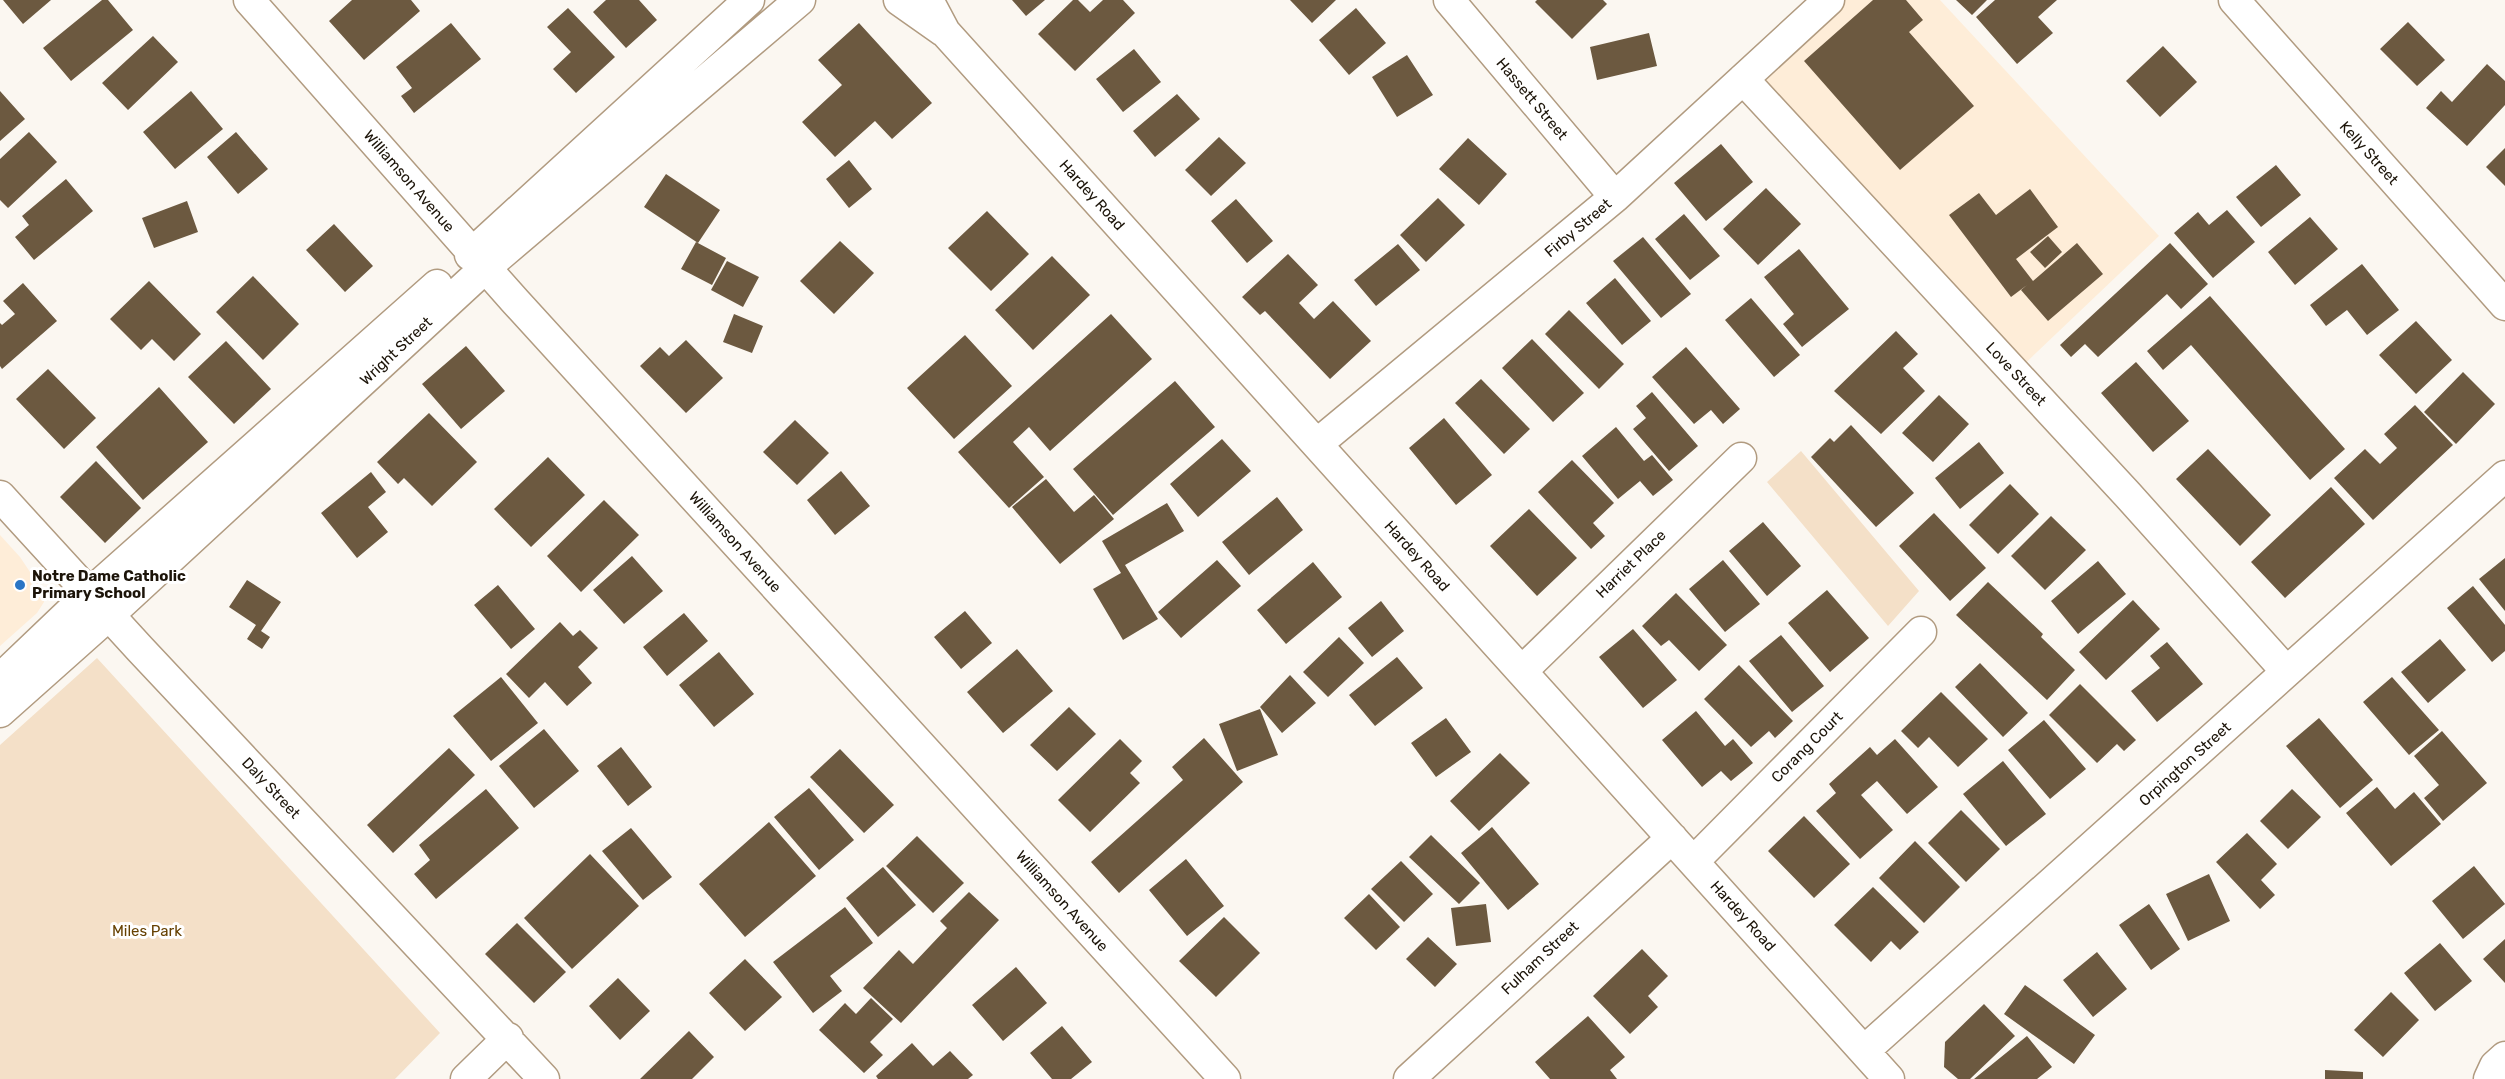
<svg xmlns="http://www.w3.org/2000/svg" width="2505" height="1079" font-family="Rubik,sans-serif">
	<rect width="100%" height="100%" fill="#fbf7f1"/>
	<path fill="#feedd8" d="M1829,0H1940L2159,236L2015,373L1743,79Z
		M0,535L20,557L44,593V602L37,613L0,646Z"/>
	<path fill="#f4e0c8" d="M1801,451L1919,591L1888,626L1767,482Z
		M97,658L440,1033L395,1079H0V745Z"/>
	<path fill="#6c5940" d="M3,0H51L23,24Z
		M102,0H108L133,30L71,81L43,48Z
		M352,0H411L420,11L364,60L329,21Z
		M606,0H639L657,20L626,48L593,12Z
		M1012,0H1045L1026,16Z
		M1073,0H1078L1090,12L1103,0H1123L1135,13L1075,71L1038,34Z
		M1290,0H1336L1312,23Z
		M1537,0H1603L1607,4L1572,39L1535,2Z
		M1873,0H1906L1923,20L1909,32L1974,106L1900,170L1804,61Z
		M1956,0H1987L1972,15Z
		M1995,0H2057L2038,17L2053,33L2017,64L1976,17Z
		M568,8L615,57L576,93L553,69L571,52L547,27Z
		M1356,8L1386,43L1349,75L1319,40Z
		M2408,22L2445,60L2417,86L2380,49Z
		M451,23L481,59L414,113L401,96L412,88L396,67Z
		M859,23L932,103L892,139L875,121L835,157L802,122L842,85L818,60Z
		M1649,33L1657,66L1597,80L1590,47Z
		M153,36L178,62L128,110L102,83Z
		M2163,46L2197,82L2160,117L2126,81Z
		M1134,49L1161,82L1123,112L1096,79Z
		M1407,55L1433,95L1397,117L1372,77Z
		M2487,64L2505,81V105L2467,146L2426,108L2441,91L2452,102Z
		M0,91L25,119L0,141Z
		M191,91L223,129L175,169L143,132Z
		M1177,94L1200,119L1155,157L1133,131Z
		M29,132L57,162L8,208L0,200V159Z
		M236,132L268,169L238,194L207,157Z
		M1219,137L1246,163L1211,196L1185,170Z
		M1468,138L1507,174L1479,205L1439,169Z
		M1721,144L1753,182L1706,221L1674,183Z
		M2505,148V186L2486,167Z
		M849,160L872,189L849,208L826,179Z
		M2276,165L2301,195L2261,227L2236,197Z
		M666,174L720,210L698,243L644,207Z
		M66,179L93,211L34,260L15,237L29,225L22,216Z
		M1766,188L1801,224L1758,265L1723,229Z
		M2030,189L2058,227L2016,259L2033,281L2077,243L2103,274L2048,321L2021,290L2027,285L2011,297L1949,215L1979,193L1996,215Z
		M1438,198L1465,225L1426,262L1400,235Z
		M1236,199L1273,241L1247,263L1211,221Z
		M187,201L198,232L154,248L142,218Z
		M2227,210L2255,242L2213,278L2174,233L2198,212L2209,225Z
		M987,211L1029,254L991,291L948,248Z
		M1684,214L1720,256L1690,280L1655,239Z
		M2310,217L2338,249L2295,285L2268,252Z
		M334,224L373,266L345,292L306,250Z
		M2048,236L2062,252L2045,268L2030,252Z
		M1643,237L1691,294L1661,318L1613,261Z
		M840,241L874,273L834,314L800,281Z
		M696,242L726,258L712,285L681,269Z
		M2170,243L2208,284L2181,309L2167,294L2098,357L2085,344L2071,357L2060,345Z
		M1398,244L1420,270L1376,306L1354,280Z
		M1799,249L1849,309L1802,347L1783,324L1794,314L1764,277Z
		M1288,254L1318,285L1299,303L1314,319L1333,301L1371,341L1330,379L1265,311L1260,315L1242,297Z
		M1052,256L1090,295L1033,350L995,310Z
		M727,261L759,277L743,307L711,290Z
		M2362,264L2399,310L2367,335L2347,310L2326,326L2310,305Z
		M253,276L299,324L263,360L216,312Z
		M1615,278L1651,321L1622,345L1586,303Z
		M149,281L201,334L174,361L152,339L141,350L110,319Z
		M23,283L57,321L2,369L0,366V323L2,325L15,314L3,301Z
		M2210,296L2345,449L2310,480L2191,345L2163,370L2147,351Z
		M1751,298L1800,355L1774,377L1725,320Z
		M1569,310L1624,364L1599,389L1545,334Z
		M734,314L763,326L752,353L723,342Z
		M1111,314L1152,359L1050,451L1029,427L1013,442L1044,477L1009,508L958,452Z
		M2416,321L2452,360L2416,394L2379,355Z
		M1896,331L1918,354L1903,368L1925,391L1881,434L1834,391Z
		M965,335L1012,386L954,439L907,388Z
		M1532,339L1584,393L1553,422L1502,368Z
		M686,340L723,378L686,413L640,366L660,347L669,356Z
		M226,341L271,389L234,424L188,377Z
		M466,346L505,391L461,429L422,384Z
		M1686,347L1740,409L1723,424L1711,410L1694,424L1652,377Z
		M2136,362L2189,421L2153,452L2101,393Z
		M48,369L96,418L64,449L16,399Z
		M2463,372L2495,404L2456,444L2424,412Z
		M1481,379L1530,429L1504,454L1455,403Z
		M1175,381L1215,427L1113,515L1073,469Z
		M159,387L208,442L143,500L96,447Z
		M1652,392L1698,446L1669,471L1633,429L1646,418L1636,406Z
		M1939,395L1969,424L1933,462L1902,433Z
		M2415,405L2453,445L2373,520L2334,478L2365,449L2380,464L2397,448L2384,434Z
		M429,413L477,462L432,506L404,478L398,484L377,462Z
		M1444,418L1492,475L1456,505L1409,448Z
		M795,420L829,453L797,485L763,452Z
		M1851,425L1914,493L1876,527L1811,457L1830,438L1834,442Z
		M1616,427L1644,461L1652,455L1673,480L1653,496L1640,481L1618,499L1582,456Z
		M1222,439L1251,471L1198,517L1170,484Z
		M1979,442L2004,473L1960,509L1935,478Z
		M2208,449L2271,515L2240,546L2176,479Z
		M548,457L585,495L531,547L494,509Z
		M1572,460L1614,503L1593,523L1605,536L1591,549L1538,492Z
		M96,461L141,508L105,543L60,497Z
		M841,471L870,506L835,535L807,500Z
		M371,472L386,492L368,507L388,532L357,558L321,513Z
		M1046,479L1074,512L1094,495L1114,519L1060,564L1012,507Z
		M2010,484L2039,514L1998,554L1969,525Z
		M2331,487L2365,524L2285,598L2251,562Z
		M1277,497L1303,530L1249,575L1222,542Z
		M604,500L639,535L581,592L547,556Z
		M1167,503L1184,531L1125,565L1158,619L1123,640L1093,589L1121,573L1102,541Z
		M1529,509L1577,558L1537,596L1490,546Z
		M1934,513L1986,568L1950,601L1899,546Z
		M2051,516L2086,550L2045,590L2011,556Z
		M1763,522L1801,566L1767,596L1729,551Z
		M632,556L663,591L624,624L593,590Z
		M2505,558V611L2479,579Z
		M1217,560L1241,586L1181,638L1158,612Z
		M1723,560L1760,604L1725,632L1689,589Z
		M2098,561L2126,594L2078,634L2051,601Z
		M1313,562L1342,597L1286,644L1257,610Z
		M247,580L281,602L261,631L270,637L262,649L247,639L256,625L229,607Z
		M1988,582L2043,634L2041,637L2075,670L2047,700L1956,615Z
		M498,585L535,629L511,649L474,605Z
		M2473,586L2505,625V651L2492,662L2447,608Z
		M1827,590L1869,638L1830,672L1788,623Z
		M1676,593L1727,645L1699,671L1669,640L1661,646L1642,626Z
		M2133,600L2160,629L2106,680L2079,652Z
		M1381,601L1404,631L1372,657L1348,628Z
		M965,611L992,643L961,669L934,637Z
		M684,613L708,641L667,676L643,647Z
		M560,622L573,636L580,630L598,648L578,667L592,683L567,706L545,682L529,698L506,674Z
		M1633,629L1677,680L1643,708L1599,657Z
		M1781,635L1824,686L1792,712L1749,661Z
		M1339,637L1364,663L1328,697L1303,672Z
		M2440,639L2466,670L2428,703L2401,672Z
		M2167,642L2203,684L2157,722L2131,691L2160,668L2150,656Z
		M1017,649L1053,691L1003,733L967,692Z
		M719,652L754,694L714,727L679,685Z
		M1397,657L1423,688L1375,726L1349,695Z
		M1980,663L2028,713L2003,737L1955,687Z
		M1739,665L1793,721L1775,738L1769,731L1751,747L1704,699Z
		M1290,675L1316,703L1282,733L1260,707Z
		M501,677L538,723L491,761L453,716Z
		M2392,677L2439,730L2409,755L2363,702Z
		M2080,684L2136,740L2124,751L2117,744L2097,763L2049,715Z
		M1941,692L1988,739L1958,767L1929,737L1918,748L1901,731Z
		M1069,707L1096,734L1057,771L1030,745Z
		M1260,709L1278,755L1237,771L1219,724Z
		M1696,711L1725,746L1733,739L1753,763L1731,781L1721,771L1702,787L1662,740Z
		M1446,718L1471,752L1436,777L1411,743Z
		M2319,718L2373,780L2340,808L2286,746Z
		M2044,720L2086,769L2050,799L2008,750Z
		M544,729L579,771L534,808L499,766Z
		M2442,731L2487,783L2443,821L2424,798L2439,785L2414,756Z
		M1204,738L1243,782L1119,893L1091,862L1183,780L1172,767Z
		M1120,739L1142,761L1130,773L1140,783L1090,832L1058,800Z
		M1895,739L1938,787L1907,814L1877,781L1861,795L1893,830L1860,859L1816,811L1836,793L1829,784L1870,747L1877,755Z
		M621,747L652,787L628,806L597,766Z
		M449,748L475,775L393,853L367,825Z
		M840,749L894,805L864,833L810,777Z
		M1500,753L1530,783L1479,831L1450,801Z
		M2003,761L2046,814L2006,846L1963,794Z
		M2377,787L2395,809L2414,792L2441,824L2391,866L2346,813Z
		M809,788L854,840L819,870L774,817Z
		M486,789L519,828L436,899L414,874L430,860L419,845Z
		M2292,789L2321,817L2288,849L2260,821Z
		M1961,810L2000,849L1966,882L1928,843Z
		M1804,816L1850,864L1814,898L1768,851Z
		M769,822L816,876L745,937L699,884Z
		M1492,827L1539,884L1508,910L1461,853Z
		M631,828L672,877L643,900L602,851Z
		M2247,833L2277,864L2261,880L2275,895L2260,909L2216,862Z
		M1431,835L1480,883L1459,904L1409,857Z
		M917,836L964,883L933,913L886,866Z
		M1915,841L1960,887L1924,923L1879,878Z
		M590,854L639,906L572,969L524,918Z
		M1186,859L1224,906L1187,936L1149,890Z
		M1401,861L1433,894L1404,922L1371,889Z
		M2474,866L2505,904L2463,939L2432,901Z
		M883,867L916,905L878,937L846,898Z
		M2209,874L2230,921L2188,941L2166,894Z
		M1873,887L1919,932L1900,950L1891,941L1871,962L1834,925Z
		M969,892L999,920L901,1023L863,988L899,950L913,964L947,928L940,921Z
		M1369,894L1400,927L1376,950L1344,918Z
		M1486,904L1491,942L1456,946L1451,908Z
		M2149,904L2180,949L2151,970L2119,925Z
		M845,907L873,943L830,976L842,991L813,1013L773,962Z
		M1224,917L1260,953L1216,997L1179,961Z
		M517,923L566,972L534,1003L485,954Z
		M1428,937L1457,964L1435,987L1406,959Z
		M2505,939V983L2483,959Z
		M2440,943L2472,981L2435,1011L2404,973Z
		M1642,949L1668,976L1648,996L1658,1007L1630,1034L1593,996Z
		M2097,952L2127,989L2093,1017L2063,980Z
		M745,959L782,997L745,1031L709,993Z
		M1016,967L1047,1003L1003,1041L972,1005Z
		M618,978L650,1011L620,1040L589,1006Z
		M2025,985L2095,1035L2074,1064L2004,1014Z
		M2391,992L2419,1020L2383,1057L2354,1030Z
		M871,998L893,1019L870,1042L883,1055L864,1073L819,1030L845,1003L856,1014Z
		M1984,1004L2015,1036L1970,1079H1958L1944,1067L1945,1042Z
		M1588,1016L1625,1057L1610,1070L1617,1079H1550L1535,1062Z
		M1062,1026L1092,1062L1071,1079H1052L1030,1053Z
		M689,1031L714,1057L692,1079H640Z
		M2027,1036L2052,1067L2037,1079H1974Z
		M912,1043L933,1066L950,1051L973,1075L968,1079H878L876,1076Z
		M2325,1070L2363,1072V1079H2325Z"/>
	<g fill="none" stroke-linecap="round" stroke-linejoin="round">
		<defs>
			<path id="minor" d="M249,0L515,301L1225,1079
				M899,0L943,31
				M928,0L945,32L1889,1079
				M1449,0L1615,197
				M2234,0L2505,305
				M1743,79L2127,494L2286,671
				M470,255L749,0
				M1317,444L1615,197L1829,0
				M0,496L140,649L544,1079
				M1522,671L1741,458
				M0,679L89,594L437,285
				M0,712L109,615L485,268L800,0
				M1694,861L1921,632
				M1864,1051L2505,476
				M466,1079L508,1038
				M1409,1079L1672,838
				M2489,1079L2495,1066L2505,1057"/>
		</defs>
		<use href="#minor" stroke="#b19b80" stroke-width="33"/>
		<use href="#minor" stroke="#fff" stroke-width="30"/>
	</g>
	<circle fill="#2a75c5" stroke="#fff" stroke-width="2" cx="20" cy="585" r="6"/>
	<g text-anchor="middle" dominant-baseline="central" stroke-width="6" stroke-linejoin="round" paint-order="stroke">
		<g font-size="15" fill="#1c1409" stroke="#fff">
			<text transform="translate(1532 99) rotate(50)">Hassett Street</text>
			<text transform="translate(2369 153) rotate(48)">Kelly Street</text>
			<text transform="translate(409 181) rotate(49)">Williamson Avenue</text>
			<text transform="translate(1092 195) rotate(48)">Hardey Road</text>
			<text transform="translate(1578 228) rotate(-40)">Firby Street</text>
			<text transform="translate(396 351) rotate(-43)">Wright Street</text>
			<text transform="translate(2016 374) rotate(47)">Love Street</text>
			<text transform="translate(735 542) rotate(48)">Williamson Avenue</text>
			<text transform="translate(1417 556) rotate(48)">Hardey Road</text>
			<text transform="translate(1631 564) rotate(-44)">Harriet Place</text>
			<text transform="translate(1807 747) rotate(-45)">Corang Court</text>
			<text transform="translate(2185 764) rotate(-42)">Orpington Street</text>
			<text transform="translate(271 788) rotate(47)">Daly Street</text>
			<text transform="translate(1062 901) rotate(48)">Williamson Avenue</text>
			<text transform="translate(1743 916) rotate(48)">Hardey Road</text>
			<text transform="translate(1540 958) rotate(-43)">Fulham Street</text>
		</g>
		<g font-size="15" font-weight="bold" fill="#1c1409" stroke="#fff" text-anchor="start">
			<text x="32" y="576">Notre Dame Catholic<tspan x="32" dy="17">Primary School</tspan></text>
		</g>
		<g font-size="15" fill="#664102" stroke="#fff">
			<text x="147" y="931">Miles Park</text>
		</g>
	</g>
</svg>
